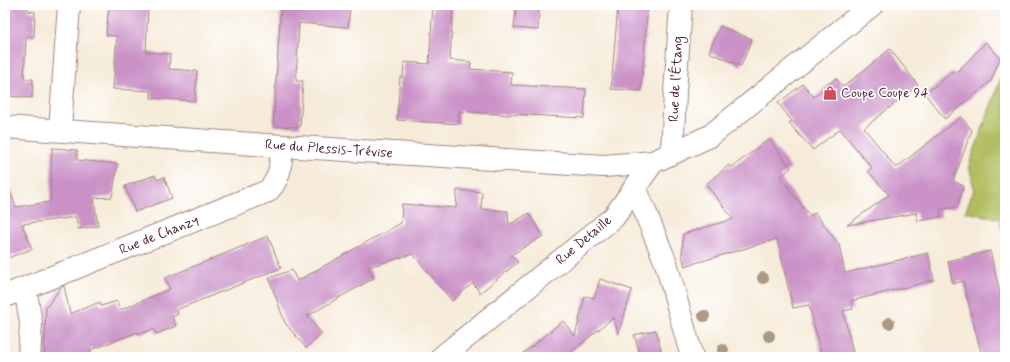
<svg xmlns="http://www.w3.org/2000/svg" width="1010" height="362" font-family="Mynerve,sans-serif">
	<rect width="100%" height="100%" fill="#fff"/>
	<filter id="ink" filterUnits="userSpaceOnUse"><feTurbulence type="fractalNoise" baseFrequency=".025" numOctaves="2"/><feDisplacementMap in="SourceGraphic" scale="8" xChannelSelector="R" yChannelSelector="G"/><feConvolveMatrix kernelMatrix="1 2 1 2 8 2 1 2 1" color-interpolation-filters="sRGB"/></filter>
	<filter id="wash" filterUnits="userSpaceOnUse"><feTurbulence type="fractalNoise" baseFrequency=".012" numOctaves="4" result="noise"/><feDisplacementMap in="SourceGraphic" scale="16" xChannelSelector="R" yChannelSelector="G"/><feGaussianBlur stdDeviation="0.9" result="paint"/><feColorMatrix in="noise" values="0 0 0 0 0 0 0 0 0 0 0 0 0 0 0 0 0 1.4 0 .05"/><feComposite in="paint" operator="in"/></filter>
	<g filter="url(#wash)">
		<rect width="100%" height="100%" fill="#f6ebd9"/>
		<path fill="#b1bd5f" stroke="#7e6e45" d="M1005,67V244L1000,219L965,212L974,189L969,165Z"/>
		<g id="blocks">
			<path fill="#ca92c7" d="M5,5H28V11L35,12L34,37H26L24,79H33L32,98L9,96V91L5,90Z
				M109,5H148L146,52L170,54L169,69L197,71L195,101L151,98V91L113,89L117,36L106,35Z
				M281,5H350L348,27L299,23L296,81H303L300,127L273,126Z
				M433,5H453L450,60L471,62L470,69L512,72L511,85L586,89L584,118L509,114V115L459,111V124L397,120L400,77H403L404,62L429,64Z
				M618,5H648L641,91L611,89Z
				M516,8L539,9L538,30L514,28Z
				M720,26L752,39L741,66L709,52Z
				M986,42L1000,58L991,81L945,119L925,94L953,71L955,74Z
				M890,49L918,85L864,128L896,168L961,117L972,130L953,181L964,186L957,207L940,210L941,217L918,221L916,213L847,225L889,195L868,171L872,168L840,129L813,150L789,123L792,121L778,103L803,84L814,97L836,78L843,87Z
				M769,139L791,168L780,177L810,216L815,213L839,245L845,273L928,253L934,280L851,301L853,309L843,311L854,357H822L809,305L793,308L777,239L685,266L682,255L683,234L733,219L706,184L729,165L731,168Z
				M52,148L77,150V160L118,164L112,197L94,198L98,226L78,229L76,217L22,224L32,249L5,259V183L7,182L16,207L50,202Z
				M155,175L157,180L164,177L172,198L135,212L125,186Z
				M457,190L482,192L481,209L508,211L509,225L529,213L543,236L511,255L518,262L480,293L473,283L452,301L413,254L368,267L374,278L307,316L322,334L306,348L285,323L269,278L292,270L297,281L401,223L402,204L456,208Z
				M268,236L281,268L176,310L178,314L172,317L176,326L156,334L154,329L139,334L138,332L90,350L92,357H44L46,308L61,287L64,286L70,314L100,302L101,306L117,301L120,310L170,289L165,278Z
				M990,251L1005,314V357H982L963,281L953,284L948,261Z
				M600,279L632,290L618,334L614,317L565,357H519L563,321L575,336L585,296L594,298Z
				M656,330L662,354L650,357H641L634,335Z"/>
		</g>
	</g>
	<g filter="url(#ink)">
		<use href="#blocks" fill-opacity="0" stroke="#a08582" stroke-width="1"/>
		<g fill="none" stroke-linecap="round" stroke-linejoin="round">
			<defs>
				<path id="minor" d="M5,127L282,146L604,166L653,162
					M60,130L69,5
					M672,153L675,93L681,5
					M635,187L666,263L692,357
					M25,288L31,323L29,357
					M5,296L268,191C282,176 280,165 282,146
					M442,357L614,217L653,162L710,136L872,5"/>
			</defs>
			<use href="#minor" stroke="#a08582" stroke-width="24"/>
			<use href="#minor" stroke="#fff" stroke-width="22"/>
		</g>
		<g fill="#ab9983">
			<circle cx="763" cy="278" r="6"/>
			<circle cx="704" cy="316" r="6"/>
			<circle cx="889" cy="323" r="6"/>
			<circle cx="769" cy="336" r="6"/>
			<circle cx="723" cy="350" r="6"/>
		</g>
	</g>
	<defs>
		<symbol id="shop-bare" viewBox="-9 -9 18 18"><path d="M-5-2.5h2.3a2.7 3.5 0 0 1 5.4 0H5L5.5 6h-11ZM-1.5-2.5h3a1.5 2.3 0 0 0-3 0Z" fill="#d1495b" stroke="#fff" stroke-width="2.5" paint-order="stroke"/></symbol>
	</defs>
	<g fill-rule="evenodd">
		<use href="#shop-bare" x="820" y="83" width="20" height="20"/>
	</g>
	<g text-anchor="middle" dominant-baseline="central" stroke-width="3.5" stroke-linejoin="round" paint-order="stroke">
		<g font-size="14" fill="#4a1f2b" stroke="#fff">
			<text transform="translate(676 79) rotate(-87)">Rue de l'Étang</text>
			<text transform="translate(329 149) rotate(4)">Rue du Plessis-Trévise</text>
			<text transform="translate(159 235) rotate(-22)">Rue de Chanzy</text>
			<text transform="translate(584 240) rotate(-40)">Rue Detaille</text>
		</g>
		<g font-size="14" fill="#4a1f2b" stroke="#fff" text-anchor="start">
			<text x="841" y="93">Coupe Coupe 94</text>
		</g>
	</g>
	<rect width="1010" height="362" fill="none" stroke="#fff" stroke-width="20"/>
</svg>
